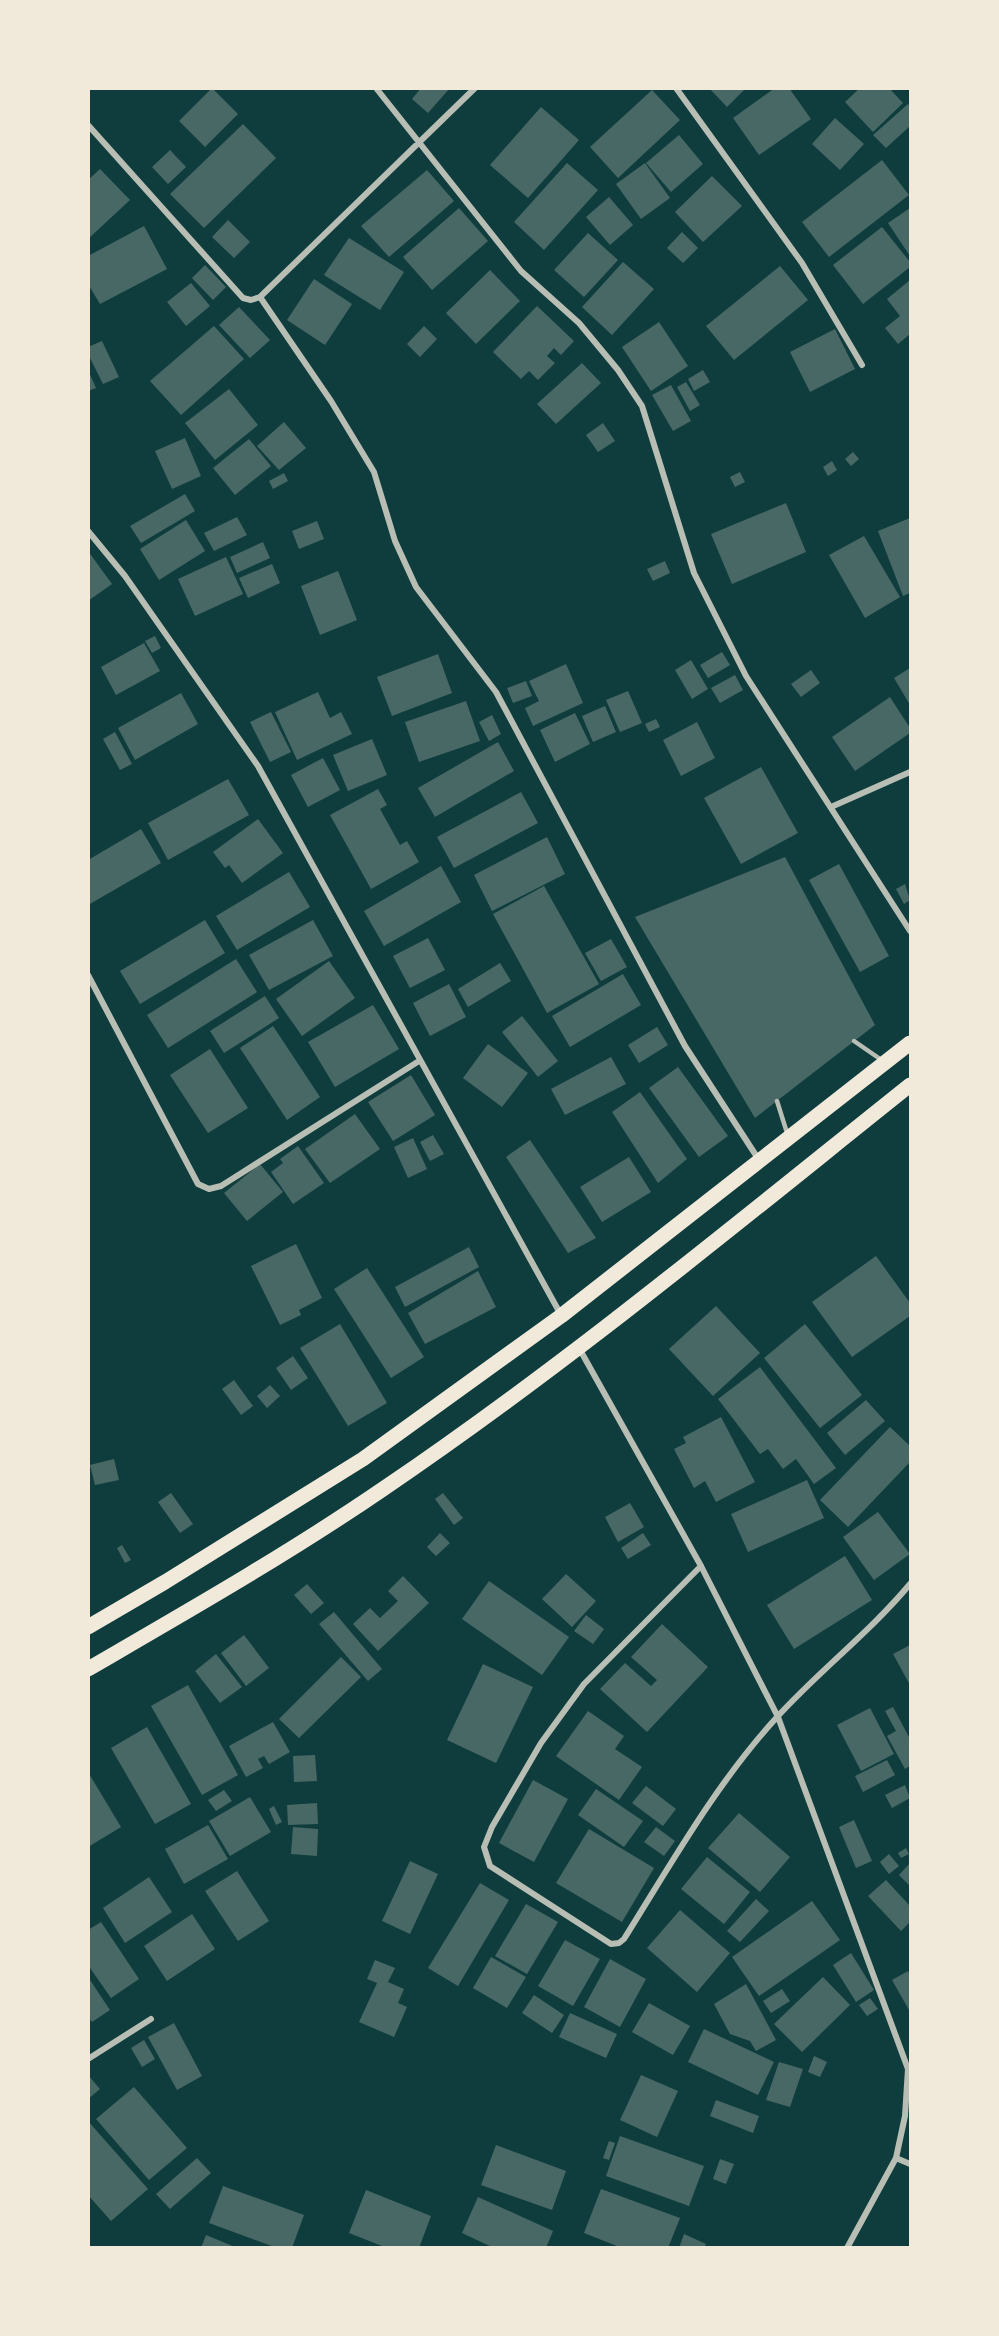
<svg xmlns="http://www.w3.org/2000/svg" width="999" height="2336" font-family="'DM Sans',sans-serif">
	<rect width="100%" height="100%" fill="#0f3d3e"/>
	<path fill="#486865" d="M212,88L238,114L205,147L179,121Z
		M421,88H450L428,113L412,99Z
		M709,88H746L727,107Z
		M775,88H789L811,119L759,155L733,118Z
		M860,88H889L903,103L873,132L845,102Z
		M652,90L680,120L618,178L590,147Z
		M908,104L910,107V126L886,148L873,135Z
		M541,107L579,140L528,198L490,165Z
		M835,118L864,144L840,170L812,144Z
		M243,124L276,158L204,228L170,194Z
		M679,135L703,164L671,192L646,163Z
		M170,150L186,167L168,184L152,167Z
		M882,160L909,195L829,257L802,222Z
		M567,163L598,190L544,250L514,222Z
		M645,163L670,198L641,219L616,184Z
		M100,169L130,200L88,239V180Z
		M427,170L454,201L389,257L361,226Z
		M712,176L742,206L703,242L675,212Z
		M609,197L633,225L610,245L586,217Z
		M459,208L488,241L432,290L403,257Z
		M910,208V256L888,223Z
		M228,220L250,242L234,258L212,237Z
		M144,226L167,269L100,304L88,284V256Z
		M882,227L910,262V267L863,304L833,265Z
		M682,232L698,248L683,263L667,248Z
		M588,233L618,260L584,297L554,270Z
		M349,238L404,272L380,310L324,275Z
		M623,262L654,289L612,335L582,307Z
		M205,265L226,287L213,300L192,278Z
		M780,266L808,300L734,360L706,326Z
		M490,270L520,301L476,344L446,313Z
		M314,279L352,304L325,345L287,320Z
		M910,280V334L898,344L885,328L900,316L887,299Z
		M191,283L210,306L186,326L167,302Z
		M537,306L574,341L561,355L554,348L547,356L555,363L538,380L529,371L521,379L493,352Z
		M239,307L270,340L250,358L219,325Z
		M659,322L688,366L651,391L622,347Z
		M214,326L244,359L181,415L150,381Z
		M424,326L437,339L420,357L407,344Z
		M835,329L855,369L810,392L790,352Z
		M102,341L119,377L103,384L88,354V347Z
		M582,363L601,383L556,424L537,404Z
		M88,370L96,388L88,391Z
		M703,370L710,382L694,391L688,379Z
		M686,382L700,405L690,411L677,387Z
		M671,385L691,421L673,431L652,395Z
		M229,389L258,425L215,460L185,423Z
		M284,422L306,448L279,470L257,446Z
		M603,423L615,441L598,452L586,435Z
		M185,438L201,476L172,489L155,451Z
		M249,439L271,466L235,495L213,468Z
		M853,452L859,459L851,466L845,459Z
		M832,461L837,470L828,476L823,467Z
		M740,472L745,482L735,487L730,477Z
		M284,473L288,481L273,489L269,481Z
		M185,494L195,511L141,543L130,526Z
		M786,503L806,552L732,584L711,534Z
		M237,517L247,535L214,551L204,533Z
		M910,518V593L903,596L878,531Z
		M186,520L205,551L159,580L140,549Z
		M317,521L324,539L299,549L292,531Z
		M864,536L900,597L865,618L829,555Z
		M263,542L270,558L237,573L230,557Z
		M88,551L112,584L88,601Z
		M226,557L243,594L195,616L178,579Z
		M665,561L670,573L653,581L647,569Z
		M272,564L280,583L248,598L239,578Z
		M338,571L357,620L320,635L301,586Z
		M155,636L161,648L152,653L145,641Z
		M144,643L160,671L116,695L101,667Z
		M722,652L730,665L708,678L700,665Z
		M438,654L452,693L392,716L377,677Z
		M691,660L708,689L692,699L675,670Z
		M566,664L583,703L533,726L525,708L539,701L529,681Z
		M910,668V705L894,678Z
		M811,670L820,683L801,697L791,684Z
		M735,675L743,690L720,703L711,688Z
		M526,681L532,696L513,703L507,688Z
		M628,691L642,723L620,732L606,700Z
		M318,692L330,718L341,712L352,734L297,760L275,712Z
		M181,693L198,724L135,760L118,728Z
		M890,697L910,728V733L855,771L832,737Z
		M466,701L480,741L419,762L405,722Z
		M605,706L616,732L593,742L582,716Z
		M271,712L291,752L270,762L250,722Z
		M575,713L590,744L555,762L540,730Z
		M492,715L501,734L489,741L479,722Z
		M656,719L660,727L649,732L645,724Z
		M697,722L715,758L681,776L663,740Z
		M115,732L132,764L120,770L103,739Z
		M372,739L387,775L348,791L333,755Z
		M498,742L514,771L435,817L418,788Z
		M323,758L340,790L308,807L291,775Z
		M761,767L798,833L741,864L704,798Z
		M228,779L249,815L168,860L148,823Z
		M378,789L387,805L380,809L400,845L407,841L419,862L371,889L330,815Z
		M521,792L538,823L454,868L437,837Z
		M258,819L283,853L242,883L229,865L225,868L213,852Z
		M141,829L161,863L88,905V860Z
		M547,837L565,874L492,911L474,875Z
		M785,857L875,1025L755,1118L635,917Z
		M839,864L889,956L860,972L809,880Z
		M441,866L461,902L384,946L364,911Z
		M289,872L310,907L237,950L216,916Z
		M905,884L910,900L904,904L896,889Z
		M544,886L599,984L547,1013L493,914Z
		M205,920L225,953L140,1004L120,971Z
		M313,920L333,956L269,990L249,955Z
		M428,938L445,970L410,988L393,956Z
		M611,939L627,967L601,981L585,953Z
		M236,959L257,992L168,1048L147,1015Z
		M329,961L355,998L302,1036L276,999Z
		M500,963L511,981L468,1007L458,989Z
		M623,974L641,1005L570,1047L552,1016Z
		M449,984L466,1017L430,1036L413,1003Z
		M265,996L279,1018L224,1053L210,1031Z
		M373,1005L399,1049L335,1087L308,1042Z
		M522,1016L558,1061L538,1077L502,1032Z
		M273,1026L320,1097L287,1120L240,1048Z
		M657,1027L668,1045L639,1063L628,1045Z
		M488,1044L528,1073L502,1107L463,1078Z
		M210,1049L248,1108L208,1133L170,1075Z
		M611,1057L626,1084L565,1115L551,1089Z
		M678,1067L728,1136L699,1157L649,1088Z
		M411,1075L435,1115L393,1141L368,1102Z
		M640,1092L687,1159L658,1183L612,1112Z
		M355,1114L380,1149L330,1183L305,1149Z
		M433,1135L444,1154L430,1161L420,1142Z
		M413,1138L427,1169L408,1178L394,1147Z
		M530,1140L596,1238L568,1253L506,1157Z
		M298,1146L324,1183L293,1204L271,1172L283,1163L280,1159Z
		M629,1157L651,1192L602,1222L580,1187Z
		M260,1164L283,1192L247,1221L224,1193Z
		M296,1244L322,1298L299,1310L301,1315L280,1325L251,1266Z
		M469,1247L479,1267L405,1307L395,1287Z
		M876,1256L910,1303V1316L852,1357L812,1302Z
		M367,1268L424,1357L391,1378L334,1289Z
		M478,1271L496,1307L425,1344L408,1313Z
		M716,1306L760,1353L713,1396L669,1349Z
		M340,1324L387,1403L348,1426L300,1348Z
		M805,1324L862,1395L820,1428L764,1358Z
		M293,1356L308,1378L291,1390L276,1368Z
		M760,1367L836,1468L814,1484L796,1459L783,1469L768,1449L760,1454L718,1399Z
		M234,1380L253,1406L241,1415L222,1389Z
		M270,1385L280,1396L267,1408L257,1396Z
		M866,1400L885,1421L845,1455L827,1433Z
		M721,1417L755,1482L716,1502L705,1481L694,1488L674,1449L686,1443L683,1437Z
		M890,1427L910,1446V1462L848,1527L820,1500Z
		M114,1459L119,1480L95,1485L90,1465Z
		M807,1480L824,1518L748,1552L731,1514Z
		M171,1493L193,1524L180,1533L158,1502Z
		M443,1493L463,1518L454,1525L435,1499Z
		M630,1503L644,1527L618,1542L605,1517Z
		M878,1512L910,1554L874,1580L843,1537Z
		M440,1533L450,1543L436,1556L427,1547Z
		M643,1533L651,1545L628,1559L621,1548Z
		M122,1545L131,1560L125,1563L117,1548Z
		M845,1556L872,1600L794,1649L767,1605Z
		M566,1574L596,1601L572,1627L542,1599Z
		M403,1576L429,1603L378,1651L353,1624L370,1608L380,1618L398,1601L388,1591Z
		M489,1581L569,1637L542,1675L462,1619Z
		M307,1584L324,1603L311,1614L294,1595Z
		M334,1612L382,1669L368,1681L319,1624Z
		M586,1615L604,1629L593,1644L574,1631Z
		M662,1624L708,1667L647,1732L600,1689L625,1663L651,1686L657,1680L631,1657Z
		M244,1635L269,1668L246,1686L221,1653Z
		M910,1645V1685L893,1654Z
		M216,1654L242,1687L220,1703L195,1671Z
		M341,1657L361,1677L299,1738L279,1719Z
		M483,1664L533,1687L496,1763L447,1740Z
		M188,1685L238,1775L202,1795L151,1706Z
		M893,1707L910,1739V1766L905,1769L887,1736L896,1731L885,1711Z
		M870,1708L894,1754L861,1771L837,1725Z
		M588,1711L624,1736L615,1749L642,1767L619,1800L556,1756Z
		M273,1722L290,1752L269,1764L264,1756L258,1759L263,1768L246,1777L229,1746Z
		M147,1727L191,1804L155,1824L111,1748Z
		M315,1755L317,1781L294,1782L293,1756Z
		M887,1760L895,1775L863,1792L855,1776Z
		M88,1772L121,1827L88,1847Z
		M533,1780L568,1799L534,1862L499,1843Z
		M905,1785L910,1798L892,1808L885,1795Z
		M646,1786L676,1809L663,1826L632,1803Z
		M596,1789L643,1821L624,1847L578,1815Z
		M224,1790L232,1801L216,1811L208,1800Z
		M250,1797L271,1832L230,1856L209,1821Z
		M317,1803L318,1824L288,1825L287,1805Z
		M274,1806L282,1822L276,1825L269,1809Z
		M739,1813L790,1857L760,1892L708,1848Z
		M854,1820L872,1861L856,1868L839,1827Z
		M208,1825L228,1859L184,1884L165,1849Z
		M293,1827L318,1829L317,1856L291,1854Z
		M656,1827L675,1841L664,1856L644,1842Z
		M589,1829L654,1868L622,1922L556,1883Z
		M906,1848L909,1854L901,1858L898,1853Z
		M889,1854L899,1866L889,1874L880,1862Z
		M707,1857L750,1892L724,1924L681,1889Z
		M410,1861L438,1874L410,1934L382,1921Z
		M910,1863V1886L899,1875Z
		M237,1871L269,1921L238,1941L205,1891Z
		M149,1877L172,1912L125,1943L103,1908Z
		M886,1880L910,1906V1922L901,1931L868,1896Z
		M480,1883L509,1900L458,1986L428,1968Z
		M756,1899L769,1911L740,1942L727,1931Z
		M812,1901L840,1940L759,1996L732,1957Z
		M526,1904L558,1922L527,1974L495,1956Z
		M680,1910L730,1953L697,1992L647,1948Z
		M192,1914L215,1949L167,1981L144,1946Z
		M101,1922L139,1979L111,1998L88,1965V1930Z
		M565,1940L600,1959L573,2006L538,1986Z
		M851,1953L874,1990L856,2002L833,1965Z
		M491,1957L526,1977L507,2008L473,1988Z
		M610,1959L646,1979L620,2027L584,2007Z
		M375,1960L395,1968L388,1982L404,1989L398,2003L407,2007L394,2037L359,2022L377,1983L367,1979Z
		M908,1971L910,1975L909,2010L892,1980Z
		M88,1977L110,2010L92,2022L88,2017Z
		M823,1977L850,2005L802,2052L774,2024Z
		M746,1984L776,2040L756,2051L750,2041L730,2034L714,2004Z
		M782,1989L790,2001L771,2013L763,2001Z
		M534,1995L564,2015L552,2033L522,2013Z
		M870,1998L878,2009L867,2016L859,2005Z
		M649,2003L690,2026L673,2055L632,2032Z
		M570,2013L617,2034L606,2058L559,2037Z
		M174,2023L202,2076L177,2090L148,2037Z
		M704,2029L774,2062L758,2095L688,2062Z
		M144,2040L155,2059L142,2067L131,2048Z
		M814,2056L827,2062L820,2077L808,2072Z
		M779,2062L803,2069L790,2107L766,2100Z
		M88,2075L100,2089L88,2099Z
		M641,2075L678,2091L657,2137L620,2120Z
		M134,2087L187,2148L149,2180L96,2119Z
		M716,2100L759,2116L753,2133L710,2116Z
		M88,2121L148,2189L111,2221L88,2195Z
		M620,2136L704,2166L689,2206L606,2176Z
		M609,2141L615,2143L609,2160L603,2158Z
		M496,2145L566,2171L552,2210L481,2185Z
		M197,2158L211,2173L170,2209L156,2194Z
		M720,2159L734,2164L726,2184L713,2179Z
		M223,2186L304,2215L292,2248H277L209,2223Z
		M601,2189L680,2218L668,2248H622L584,2233Z
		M366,2190L431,2216L419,2248H387L349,2233Z
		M478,2197L553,2231L546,2248H494L462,2233Z
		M684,2234L706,2244L704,2248H679Z
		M206,2235L235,2247V2248H201Z"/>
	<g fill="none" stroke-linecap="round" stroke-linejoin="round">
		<path stroke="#b8beb3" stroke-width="4.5" d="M854,1041L883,1061
			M777,1101L788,1136"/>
		<path stroke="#b8beb3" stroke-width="6" d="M376,88L521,271L579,323L618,370L642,406L694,573L746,676L910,931
			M676,88L802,263L862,365
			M88,125L243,298L251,300L260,297L475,88
			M260,297L331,401L374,472L395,541L416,587L496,692L685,1046L759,1160
			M88,531L125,576L258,766L561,1315
			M831,807L910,772
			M88,975L198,1184L209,1189L221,1186L419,1061
			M579,1348L701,1566L778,1717L908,2069L905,2116L896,2158L847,2248
			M701,1566L584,1684L541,1743L492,1827L484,1847L490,1866L611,1944L619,1943L624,1939C671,1864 717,1782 778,1716C820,1670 870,1632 910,1584
			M88,2059L151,2019
			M896,2158L910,2164"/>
		<path stroke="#f1e9da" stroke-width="15" d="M88,1627L165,1582L363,1459L561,1316L910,1043
			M88,1669C188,1611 288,1554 383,1489C566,1365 737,1223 910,1085"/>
	</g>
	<rect width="999" height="2336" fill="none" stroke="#f1e9da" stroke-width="180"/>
</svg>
